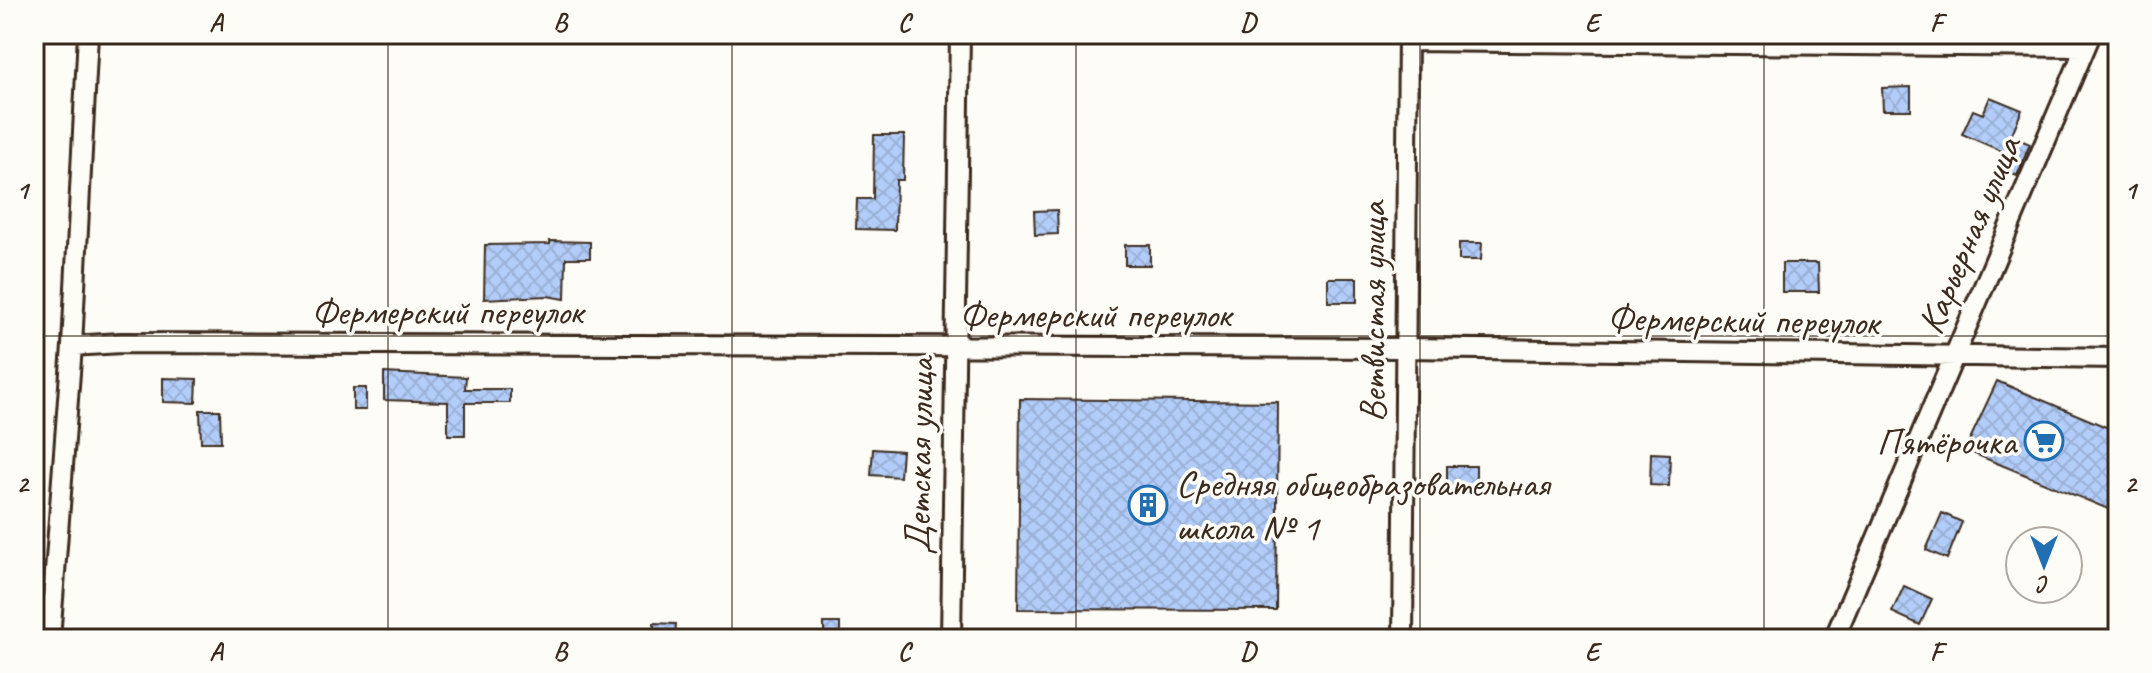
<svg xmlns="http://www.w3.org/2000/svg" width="2152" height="673" font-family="Caveat,sans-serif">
	<defs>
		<pattern id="building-cross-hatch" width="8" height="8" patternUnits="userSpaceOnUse" patternTransform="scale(2)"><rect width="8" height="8" fill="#b2cdfa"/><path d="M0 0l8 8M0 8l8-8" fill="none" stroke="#9ab0d6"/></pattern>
	</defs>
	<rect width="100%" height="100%" fill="#fdfcf7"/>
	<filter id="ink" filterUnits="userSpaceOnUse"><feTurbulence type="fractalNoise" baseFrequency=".0125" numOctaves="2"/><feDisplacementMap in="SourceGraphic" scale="16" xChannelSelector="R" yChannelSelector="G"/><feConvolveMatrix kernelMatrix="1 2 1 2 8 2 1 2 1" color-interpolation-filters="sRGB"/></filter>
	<g filter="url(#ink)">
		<path fill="url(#building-cross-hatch)" stroke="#3b2a1e" stroke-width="2" d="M1911,87V110H1883L1882,88Z
			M1990,97L2022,110L2011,136L2030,144L2017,176L1997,168L2004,152L1962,134L1973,110L1983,114Z
			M874,135H904L903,180H896L895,230L856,229L857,199H873Z
			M1057,210L1058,234L1035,235L1034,211Z
			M550,241L590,242V258H566L565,299L547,296L484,299L485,245L550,244Z
			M1459,243H1482L1481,260H1459Z
			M1125,245H1150V265H1125Z
			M1782,263H1818L1819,292H1782Z
			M1328,278H1357V302H1328Z
			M384,373L466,377L465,389H510V403H465V435H448V402L384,400Z
			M163,378L197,379L196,403L163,402Z
			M1997,381L2118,432V485L2108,509L1965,450Z
			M353,388H366V410H353Z
			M1020,399L1278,402L1276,610L1018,609Z
			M200,410H220L221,442H201Z
			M873,449L902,451L900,477L871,475Z
			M1651,453L1670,454L1669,486L1650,485Z
			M1447,466H1476V492H1447Z
			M1942,513L1962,522L1947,559L1926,550Z
			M1904,586L1932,599L1920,625L1892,612Z
			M654,623L676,624L675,639H654Z
			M824,623H840V639H824Z"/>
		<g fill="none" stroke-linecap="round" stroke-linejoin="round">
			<defs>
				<path id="minor" d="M1408,41L2085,47
					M72,346L121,343L1406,348L2118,358
					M50,639L72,346L88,34
					M951,639L960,34
					M1403,639L1408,34
					M1834,639L2091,34"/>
			</defs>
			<use href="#minor" stroke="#3b2a1e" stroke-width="24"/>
			<use href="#minor" stroke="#fdfcf7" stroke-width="18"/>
		</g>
	</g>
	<path fill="none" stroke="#3b2a1e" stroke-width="2" stroke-opacity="0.55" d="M388,34V639M732,34V639M1076,34V639M1420,34V639M1764,34V639M34,336H2118"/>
	<defs>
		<symbol id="supermarket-ring" viewBox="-11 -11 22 22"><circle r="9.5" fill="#fdfcf7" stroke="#1f6fb2" stroke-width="1.5"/><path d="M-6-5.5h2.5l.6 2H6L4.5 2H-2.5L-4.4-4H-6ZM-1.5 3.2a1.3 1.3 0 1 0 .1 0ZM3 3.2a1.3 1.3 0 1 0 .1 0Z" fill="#1f6fb2"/></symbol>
		<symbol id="building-ring" viewBox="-11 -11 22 22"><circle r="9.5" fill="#fdfcf7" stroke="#1f6fb2" stroke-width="1.5"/><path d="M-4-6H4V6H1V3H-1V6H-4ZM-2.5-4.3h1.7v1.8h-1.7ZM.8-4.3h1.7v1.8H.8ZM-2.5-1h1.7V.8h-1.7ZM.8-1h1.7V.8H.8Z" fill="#1f6fb2"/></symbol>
	</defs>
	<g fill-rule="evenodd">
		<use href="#supermarket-ring" x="2022" y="419" width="44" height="44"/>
		<use href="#building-ring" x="1126" y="483" width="44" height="44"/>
	</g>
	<g text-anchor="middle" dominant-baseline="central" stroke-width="7" stroke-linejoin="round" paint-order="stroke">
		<g font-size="38" fill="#3b2a1e" stroke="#fdfcf7">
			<text transform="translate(1969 235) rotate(-67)">Карьерная улица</text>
			<text x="447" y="311">Фермерский переулок</text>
			<text transform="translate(1372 312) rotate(-90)">Ветвистая улица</text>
			<text x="1095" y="314">Фермерский переулок</text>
			<text transform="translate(1743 320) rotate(1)">Фермерский переулок</text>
			<text transform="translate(919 456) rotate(-89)">Детская улица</text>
		</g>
		<g font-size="38" fill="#3b2a1e" stroke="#fdfcf7" text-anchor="end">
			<text x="2016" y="441">Пятёрочка</text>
			<text x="1176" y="483" text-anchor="start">Средняя общеобразовательная<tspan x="1176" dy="44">школа № 1</tspan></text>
		</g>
	</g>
	<rect width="2152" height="673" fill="none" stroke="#fdfcf7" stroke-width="88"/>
	<g transform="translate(2044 565) rotate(180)"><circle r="38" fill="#fdfcf7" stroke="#afa8a0" stroke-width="2"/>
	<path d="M0-6L14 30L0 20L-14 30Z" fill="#1f6fb2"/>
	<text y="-12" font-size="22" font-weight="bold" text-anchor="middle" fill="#3b2a1e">С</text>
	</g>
	<rect x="44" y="44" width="2064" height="585" fill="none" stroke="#3b2a1e" stroke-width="3"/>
	<g font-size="26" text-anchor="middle" font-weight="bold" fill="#3b2a1e">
		<text x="216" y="31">A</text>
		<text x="560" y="31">B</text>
		<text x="904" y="31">C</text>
		<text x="1248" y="31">D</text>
		<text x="1592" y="31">E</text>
		<text x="1936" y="31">F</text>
		<text x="22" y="199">1</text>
		<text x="2130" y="199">1</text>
		<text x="22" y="492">2</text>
		<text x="2130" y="492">2</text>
		<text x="216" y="660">A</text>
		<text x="560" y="660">B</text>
		<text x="904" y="660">C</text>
		<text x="1248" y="660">D</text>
		<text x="1592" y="660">E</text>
		<text x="1936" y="660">F</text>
	</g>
</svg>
